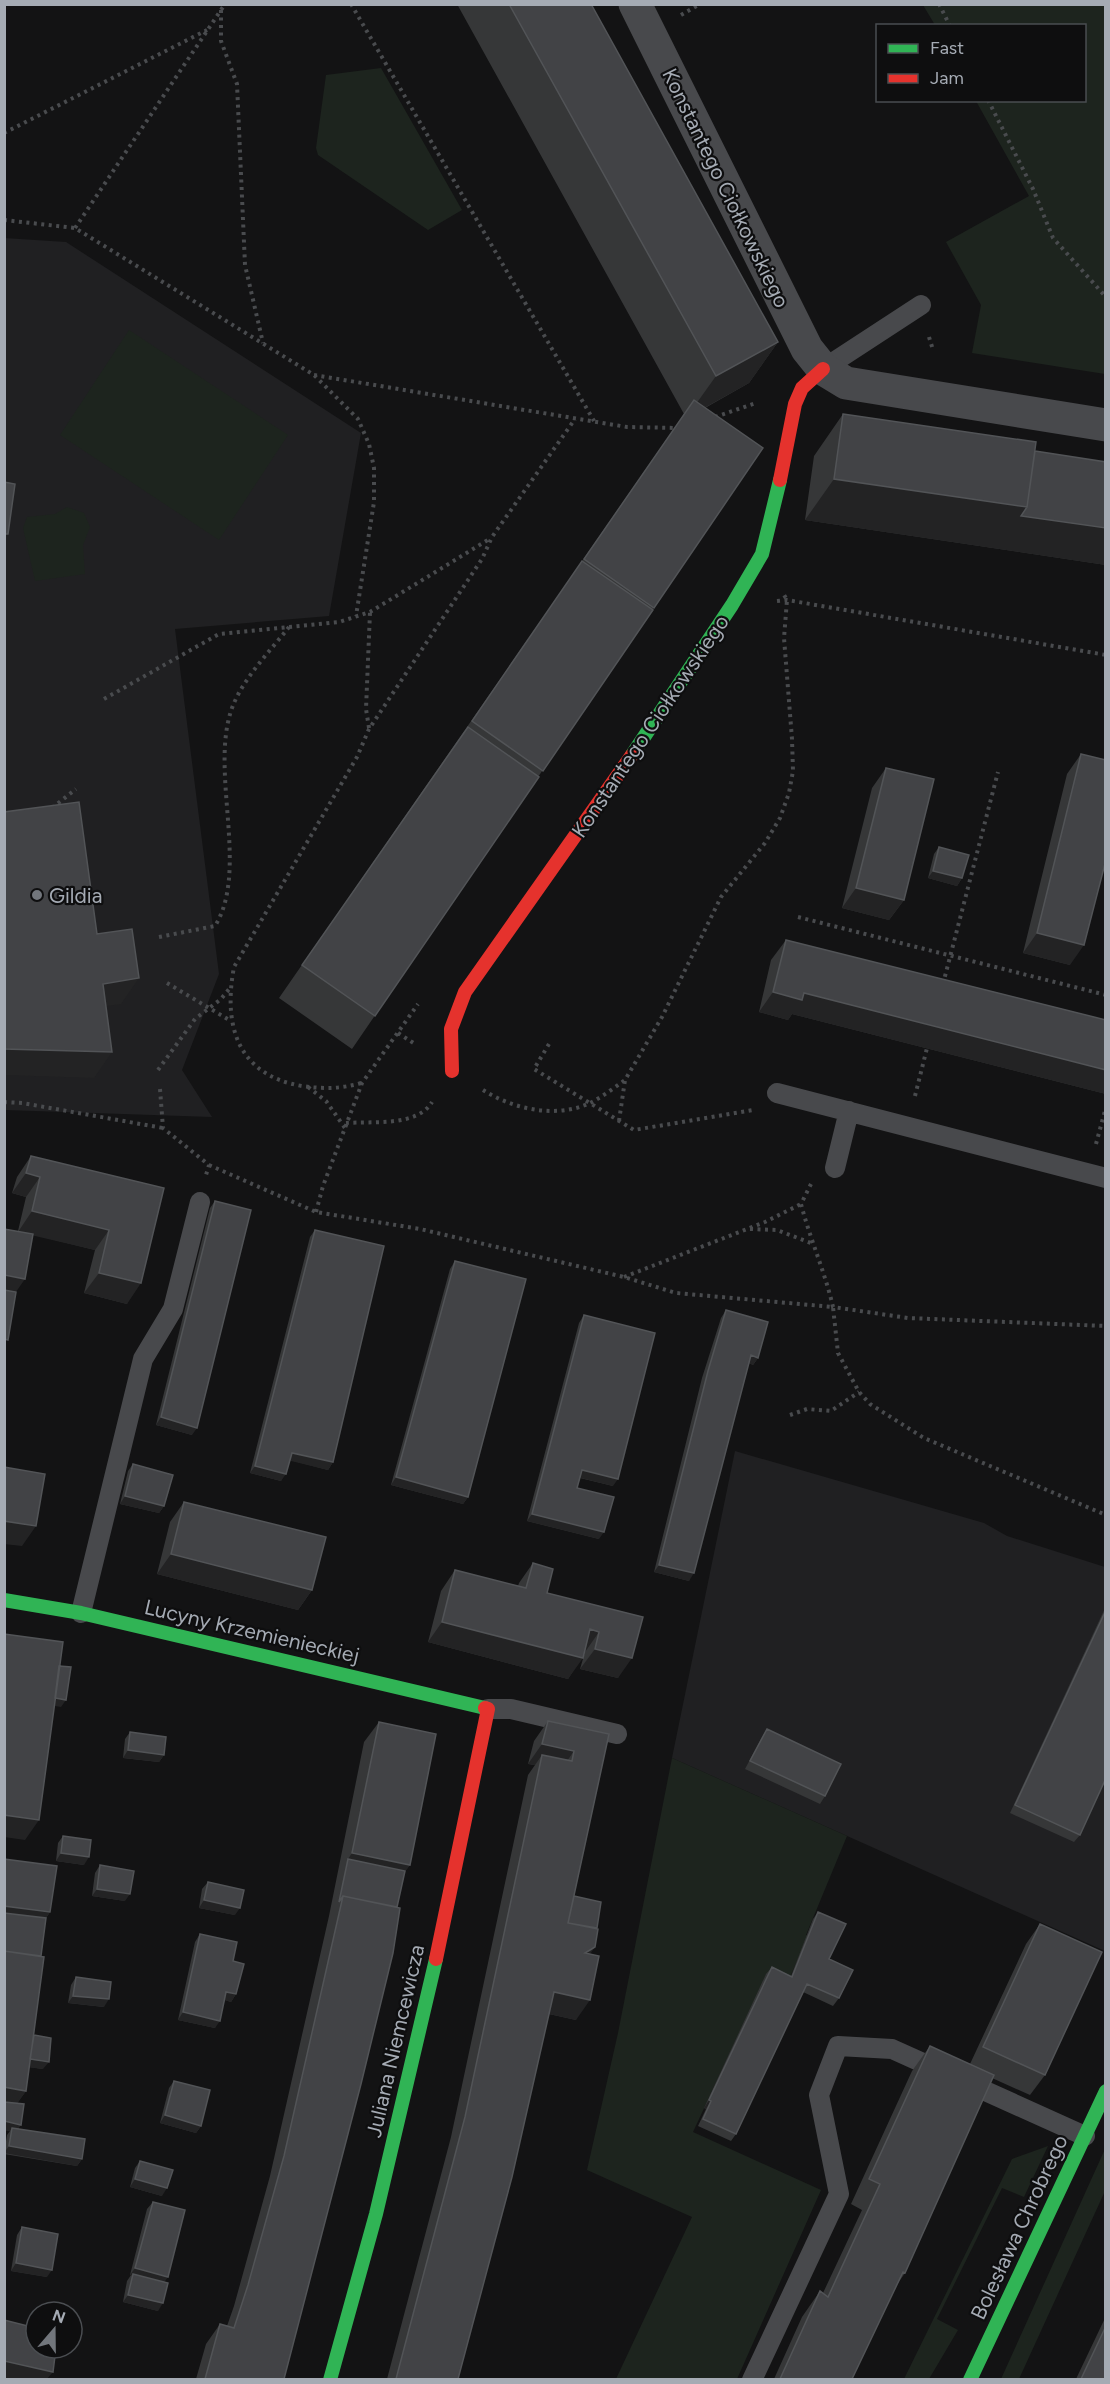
<svg xmlns="http://www.w3.org/2000/svg" width="1110" height="2384" font-family="Figtree,sans-serif">
	<rect width="100%" height="100%" fill="#131314"/>
	<path fill="#202022" d="M4,238L66,242L361,433L329,616L175,629L219,974L182,1070L212,1117L5,1110Z
		M735,1451L984,1523L1007,1536L1105,1567V1951L672,1758Z"/>
	<path fill="#1d241e" d="M923,5H1105V374L972,353L981,305L946,242L1029,196L976,101L1084,100V26L935,25Z
		M381,68L462,210L428,230L318,155L316,148L326,75Z
		M129,330L288,435L219,540L60,435Z
		M67,507L84,513L90,527L83,545L85,574L35,581L23,528L27,517L55,514Z
		M672,1758L847,1836L806,1935L808,1936L787,1984L766,1975L693,2132L821,2190L737,2379H616L692,2217L587,2170L618,2033Z
		M1048,2146L1024,2197L1002,2188L937,2319L958,2330L929,2379H904L1012,2159Z
		M1105,2149V2191L1019,2379H1001Z"/>
	<g fill="none" stroke-linecap="round" stroke-linejoin="round">
		<path stroke="#494b4e" stroke-width="4" stroke-dasharray="3 4.5" stroke-linecap="butt" d="M351,4L594,421
			M939,4L950,26
			M221,10V41L237,84L245,265L263,343
			M681,15L700,4
			M988,100L1033,189L1053,238L1106,297
			M4,133L207,30
			M4,220L75,228L314,375L358,419L369,444L374,468V502L356,616
			M75,228L225,4
			M929,337L933,350
			M314,375L627,427L679,428
			M715,417L756,403
			M777,601L787,600L1106,655
			M104,699L219,634L339,622L370,612L491,538
			M369,728L366,709L370,612
			M52,808L76,789
			M798,917L1106,995
			M159,937L215,926C248,873 213,780 229,718C237,684 268,654 289,627
			M167,983L231,1021
			M943,984L998,772
			M398,1033L415,1044
			M549,1044L534,1069L634,1130L753,1110
			M158,1070L195,1019L221,999L230,988
			M361,1083C341,1089 322,1089 302,1086C237,1075 223,1025 234,967L357,757L369,729L482,559L492,537L575,419
			M308,1087L326,1101L345,1128
			M160,1089L163,1128L209,1165L206,1175
			M483,1090C513,1109 556,1119 590,1103C602,1097 614,1088 625,1080
			M915,1096L927,1048
			M4,1102L22,1103L163,1128
			M619,1121L625,1080L662,1017L721,897L765,843L780,818L789,793L793,771L792,739L784,638L787,600L783,593
			M346,1123C373,1121 417,1127 432,1102
			M1096,1144L1106,1107
			M209,1165L316,1212L420,1229L624,1277L676,1293L833,1307L838,1353L859,1392L870,1404L924,1438L1106,1515
			M811,1184L801,1204C810,1239 825,1272 833,1307L908,1318L1106,1326
			M316,1212L323,1186L362,1083L418,1004
			M750,1229L777,1230L811,1243
			M624,1277L765,1222L801,1204
			M790,1415L807,1409L831,1411L859,1392"/>
		<path stroke="#48494c" stroke-width="20" d="M823,369L921,305
			M777,1093L1106,1178
			M835,1168L849,1111
			M81,1613L143,1359L173,1309L200,1202
			M488,1709H511L617,1734
			M752,2380L839,2194L819,2095L838,2046L892,2049L1085,2136"/>
		<path stroke="#48494c" stroke-width="33" d="M635,4L807,349L823,369L846,383L1106,425"/>
		<path stroke="#30b455" stroke-width="14" d="M632,755L732,605L762,554L780,480
			M4,1600L81,1613L485,1708
			M330,2380L376,2214L436,1959
			M970,2380L1106,2091"/>
		<path stroke="#e5322d" stroke-width="14" d="M780,480L795,404L802,388L823,369
			M452,1071L451,1029L465,992L632,755
			M436,1959L488,1709L485,1708"/>
	</g>
	<path fill="#363738" d="M457,4H591L778,342L749,383L705,408L763,448L352,1049L279,998L684,414Z
		M843,414L1035,451L1106,462V565L805,520L814,456Z
		M1081,754L1070,965L1023,953L1067,774Z
		M886,768L904,900L889,920L842,908L872,788Z
		M939,847L962,878L957,886L928,878L934,854Z
		M786,940L1106,1020V1094L792,1014L788,1020L759,1012L771,960Z
		M31,1156L164,1188L127,1304L84,1293L95,1250L18,1231L26,1197L12,1193L17,1177Z
		M215,1201L192,1435L156,1425L210,1208Z
		M315,1230L333,1462L328,1470L290,1460L281,1481L250,1473L310,1237Z
		M455,1261L468,1497L463,1504L391,1485L450,1269Z
		M726,1310L758,1358L753,1365L749,1363L689,1581L654,1572L702,1378L721,1318Z
		M584,1315L613,1486L580,1478L577,1488L599,1539L527,1521L579,1323Z
		M133,1464L164,1506L159,1513L120,1504L128,1471Z
		M184,1502L312,1590L298,1610L157,1574L170,1522Z
		M533,1563L547,1593L643,1617L618,1678L580,1669L585,1652L568,1679L428,1642L441,1591L455,1570L518,1586L519,1583Z
		M1106,1606V1778L1080,1835L1074,1842L1010,1813Z
		M548,1721L609,1734L574,1896L590,1954L576,2020L549,2014L458,2379H387L451,2137L528,1775L535,1765L528,1764L534,1741Z
		M379,1722L410,1865L405,1871L284,2379H196L206,2344L220,2324L227,2326L234,2306L270,2176L329,1916L364,1742Z
		M767,1729L825,1796L820,1804L745,1769L762,1737Z
		M130,1732L164,1755L159,1762L123,1758L125,1739Z
		M63,1836L84,1865L56,1861L58,1843Z
		M4,1859L50,1912L46,1918L41,1956L34,2035L43,2069L29,2067L26,2091L17,2103L19,2129L82,2159L77,2166L4,2154L7,2135L10,2131L4,2130Z
		M100,1865L125,1901L92,1896L95,1873Z
		M208,1882L235,1915L199,1908L202,1889Z
		M818,1912L839,1998L833,2006L803,1992L736,2134L731,2141L698,2126L706,2109L704,2108L766,1974L772,1967L791,1976L813,1919Z
		M1040,1924L1045,2075L1030,2095L992,2078L905,2273L896,2286L852,2379H774L802,2317L820,2291L823,2293L862,2210L851,2204L912,2071L930,2046L970,2064L1026,1944Z
		M200,1934L233,1961L236,1994L231,2002L225,2000L215,2028L178,2020L195,1942Z
		M76,1977L104,2007L68,2003L71,1985Z
		M174,2081L201,2126L196,2133L160,2123L169,2088Z
		M140,2161L162,2196L130,2187L135,2168Z
		M153,2202L164,2282L158,2311L123,2302L127,2281L131,2275H130L147,2209Z
		M22,2227L47,2277L11,2271L17,2235Z
		M1106,2316V2379H1076Z"/>
	<path fill="#232324" d="M778,342L749,383L686,418L716,376Z
		M834,479L1027,507L1106,528V565L805,520Z
		M933,871L962,878L957,886L928,878Z
		M856,888L904,900L889,920L842,908Z
		M1037,933L1084,945L1070,965L1023,953Z
		M139,978L121,1004L85,1009L103,984Z
		M773,992L804,993L1106,1070V1094L792,1014L788,1020L759,1012Z
		M4,1049L112,1052L94,1078L4,1075Z
		M26,1173L40,1177L26,1197L12,1193Z
		M32,1211L109,1230L95,1250L18,1232Z
		M99,1273L141,1283L127,1304L84,1293Z
		M4,1275L25,1279L11,1299L4,1298Z
		M751,1355L758,1358L753,1365L746,1362Z
		M161,1417L197,1428L192,1435L156,1425Z
		M292,1453L333,1462L328,1470L287,1460Z
		M255,1466L286,1474L281,1481L250,1473Z
		M582,1470L618,1479L613,1486L577,1477Z
		M396,1477L468,1497L463,1504L391,1485Z
		M125,1496L164,1506L159,1513L120,1504Z
		M532,1514L604,1532L599,1539L527,1521Z
		M4,1521L36,1526L22,1546L4,1544Z
		M171,1554L312,1590L298,1610L157,1574Z
		M659,1565L694,1573L689,1581L654,1572Z
		M442,1622L583,1658L568,1679L428,1642Z
		M590,1629L599,1632L585,1652Z
		M595,1649L632,1658L618,1678L580,1669Z
		M48,1697L66,1700L61,1707L43,1704Z
		M542,1744L574,1751L560,1771L542,1755L535,1765L528,1764Z
		M128,1750L164,1755L159,1762L123,1758Z
		M4,1815L39,1820L25,1840L4,1837Z
		M61,1853L89,1857L84,1865L56,1861Z
		M352,1853L410,1865L395,1885L348,1859L338,1874Z
		M97,1889L130,1894L125,1901L92,1896Z
		M204,1900L240,1908L235,1915L199,1908Z
		M4,1906L50,1912L36,1933L4,1928Z
		M595,1947L581,1967L585,1953Z
		M226,1992L236,1994L231,2002L221,1999Z
		M554,1992L590,2000L576,2020L540,2012Z
		M73,1996L109,1999L104,2007L68,2003Z
		M183,2012L220,2021L215,2028L178,2020Z
		M23,2059L49,2062L43,2069L18,2066Z
		M4,2087L26,2091L12,2111L4,2110Z
		M709,2100L711,2101L706,2109L704,2108Z
		M165,2115L201,2126L196,2133L160,2123Z
		M4,2121L21,2125L16,2132L12,2128L10,2131L4,2130Z
		M9,2146L82,2159L77,2166L4,2153Z
		M135,2179L167,2188L162,2196L130,2187Z
		M16,2263L52,2270L47,2277L11,2271Z
		M135,2268L168,2277L163,2284L130,2275Z
		M128,2295L163,2303L158,2311L123,2302Z
		M4,2361L53,2372L47,2379H4Z"/>
	<path fill="#424346" stroke="#525457" stroke-width="1.5" d="M509,4H591L778,342L716,376Z
		M694,400L763,448L654,608L584,559Z
		M843,414L1036,442L1027,507L834,479Z
		M1035,451L1106,462V528L1021,516L1027,507Z
		M4,482L15,484L8,534H4Z
		M582,561L653,610L543,771L472,721Z
		M468,727L539,777L375,1016L302,965Z
		M1081,754L1106,760V860L1084,945L1037,933Z
		M886,768L934,779L904,900L856,888Z
		M79,802L97,934L132,929L139,978L103,984L112,1052L4,1049V812Z
		M939,847L969,855L962,878L933,871Z
		M786,940L1106,1020V1070L804,993L802,1000L773,992Z
		M31,1156L164,1188L141,1283L99,1273L109,1230L32,1211L40,1177L26,1173Z
		M215,1201L251,1210L197,1428L161,1417Z
		M4,1229L33,1234L25,1279L4,1275Z
		M315,1230L384,1246L333,1462L292,1453L286,1474L255,1466Z
		M455,1261L526,1279L468,1497L396,1477Z
		M4,1290L16,1292L8,1340L4,1339Z
		M726,1310L768,1322L758,1358L751,1355L694,1573L659,1565L708,1371Z
		M584,1315L655,1333L618,1479L582,1470L577,1488L614,1497L604,1532L532,1514Z
		M133,1464L173,1475L164,1506L125,1496Z
		M4,1467L45,1474L36,1526L4,1521Z
		M184,1502L326,1537L312,1590L171,1554Z
		M533,1563L553,1569L547,1593L643,1617L632,1658L595,1649L599,1632L590,1629L583,1658L442,1622L455,1570L526,1588Z
		M1106,1610V1778L1080,1835L1015,1805Z
		M4,1634L63,1642L39,1820L4,1815Z
		M59,1666L71,1667L66,1700L55,1698Z
		M548,1721L609,1734L568,1923L598,1929L595,1947L585,1953L599,1956L590,2000L554,1992L512,2177L458,2379H396L465,2117L542,1755L572,1761L574,1751L542,1744Z
		M379,1722L436,1734L410,1865L352,1853Z
		M767,1729L841,1764L825,1796L750,1761Z
		M130,1732L166,1737L164,1755L128,1750Z
		M63,1836L91,1840L89,1857L61,1853Z
		M4,1859L57,1866L50,1912L4,1906Z
		M348,1859L405,1871L397,1907L343,1896L339,1902Z
		M100,1865L134,1871L130,1894L97,1889Z
		M208,1882L244,1890L240,1908L204,1900Z
		M343,1896L400,1908L393,1953L361,2084L284,2379H205L220,2324L234,2328L248,2285L284,2156Z
		M574,1896L601,1902L597,1928L568,1923Z
		M818,1912L846,1924L829,1959L853,1970L839,1998L807,1984L736,2134L703,2119L711,2101L709,2100L772,1967L792,1977Z
		M4,1913L46,1918L41,1956L4,1951Z
		M1040,1924L1102,1952L1045,2075L983,2047Z
		M200,1934L237,1942L233,1961L244,1964L236,1994L226,1992L220,2021L183,2012Z
		M4,1951L44,1957L26,2091L4,2087Z
		M76,1977L111,1982L109,1999L73,1996Z
		M34,2035L51,2038L49,2062L30,2059Z
		M930,2046L994,2075L905,2273L903,2272L852,2379H780L820,2291L828,2297L880,2184L869,2179Z
		M174,2081L210,2090L201,2126L165,2115Z
		M4,2102L24,2104L21,2125L4,2121Z
		M12,2128L85,2139L82,2159L9,2146Z
		M140,2161L173,2170L167,2188L135,2179Z
		M153,2202L185,2210L168,2277L135,2268Z
		M22,2227L58,2234L52,2270L16,2263Z
		M133,2274L168,2283L163,2303L128,2295Z
		M4,2320L36,2328V2348H56L53,2372L4,2361Z
		M1106,2326V2379H1081Z"/>
	<circle fill="#72767c" stroke="#0e0e0f" stroke-width="2" cx="37" cy="895" r="6"/>
	<g text-anchor="middle" dominant-baseline="central" stroke-width="4.5" stroke-linejoin="round" paint-order="stroke">
		<g font-size="21" fill="#a5abb4" stroke="#0e0e0f">
			<text transform="translate(726 188) rotate(64)">Konstantego Ciołkowskiego</text>
			<text transform="translate(650 726) rotate(-56)">Konstantego Ciołkowskiego</text>
			<text transform="translate(252 1631) rotate(13)">Lucyny Krzemienieckiej</text>
			<text transform="translate(395 2041) rotate(-77)">Juliana Niemcewicza</text>
			<text transform="translate(1019 2227) rotate(-65)">Bolesława Chrobrego</text>
		</g>
		<g font-size="21" fill="#a5abb4" stroke="#0e0e0f" text-anchor="start">
			<text x="49" y="895">Gildia</text>
		</g>
	</g>
	<rect width="1110" height="2384" fill="none" stroke="#a5abb4" stroke-width="12"/>
	<rect x="876" y="24" width="210" height="78" fill="#0e0e0f" stroke="#4a4d51" stroke-width="1.5"/>
	<rect x="888" y="44" width="30" height="9" fill="#30b455" stroke="#4a4d51" stroke-width="1.5"/>
	<text x="930" y="54" font-size="18" fill="#a5abb4">Fast</text>
	<rect x="888" y="74" width="30" height="9" fill="#e5322d" stroke="#4a4d51" stroke-width="1.5"/>
	<text x="930" y="84" font-size="18" fill="#a5abb4">Jam</text>
	<g transform="translate(54 2330) rotate(20)"><circle r="28" fill="#0e0e0f" stroke="#4a4d51" stroke-width="1.5"/>
	<path d="M0-4.5L10 22L0 15L-10 22Z" fill="#72767c"/>
	<text y="-9" font-size="16" font-weight="bold" text-anchor="middle" fill="#a5abb4">N</text>
	</g>
</svg>
